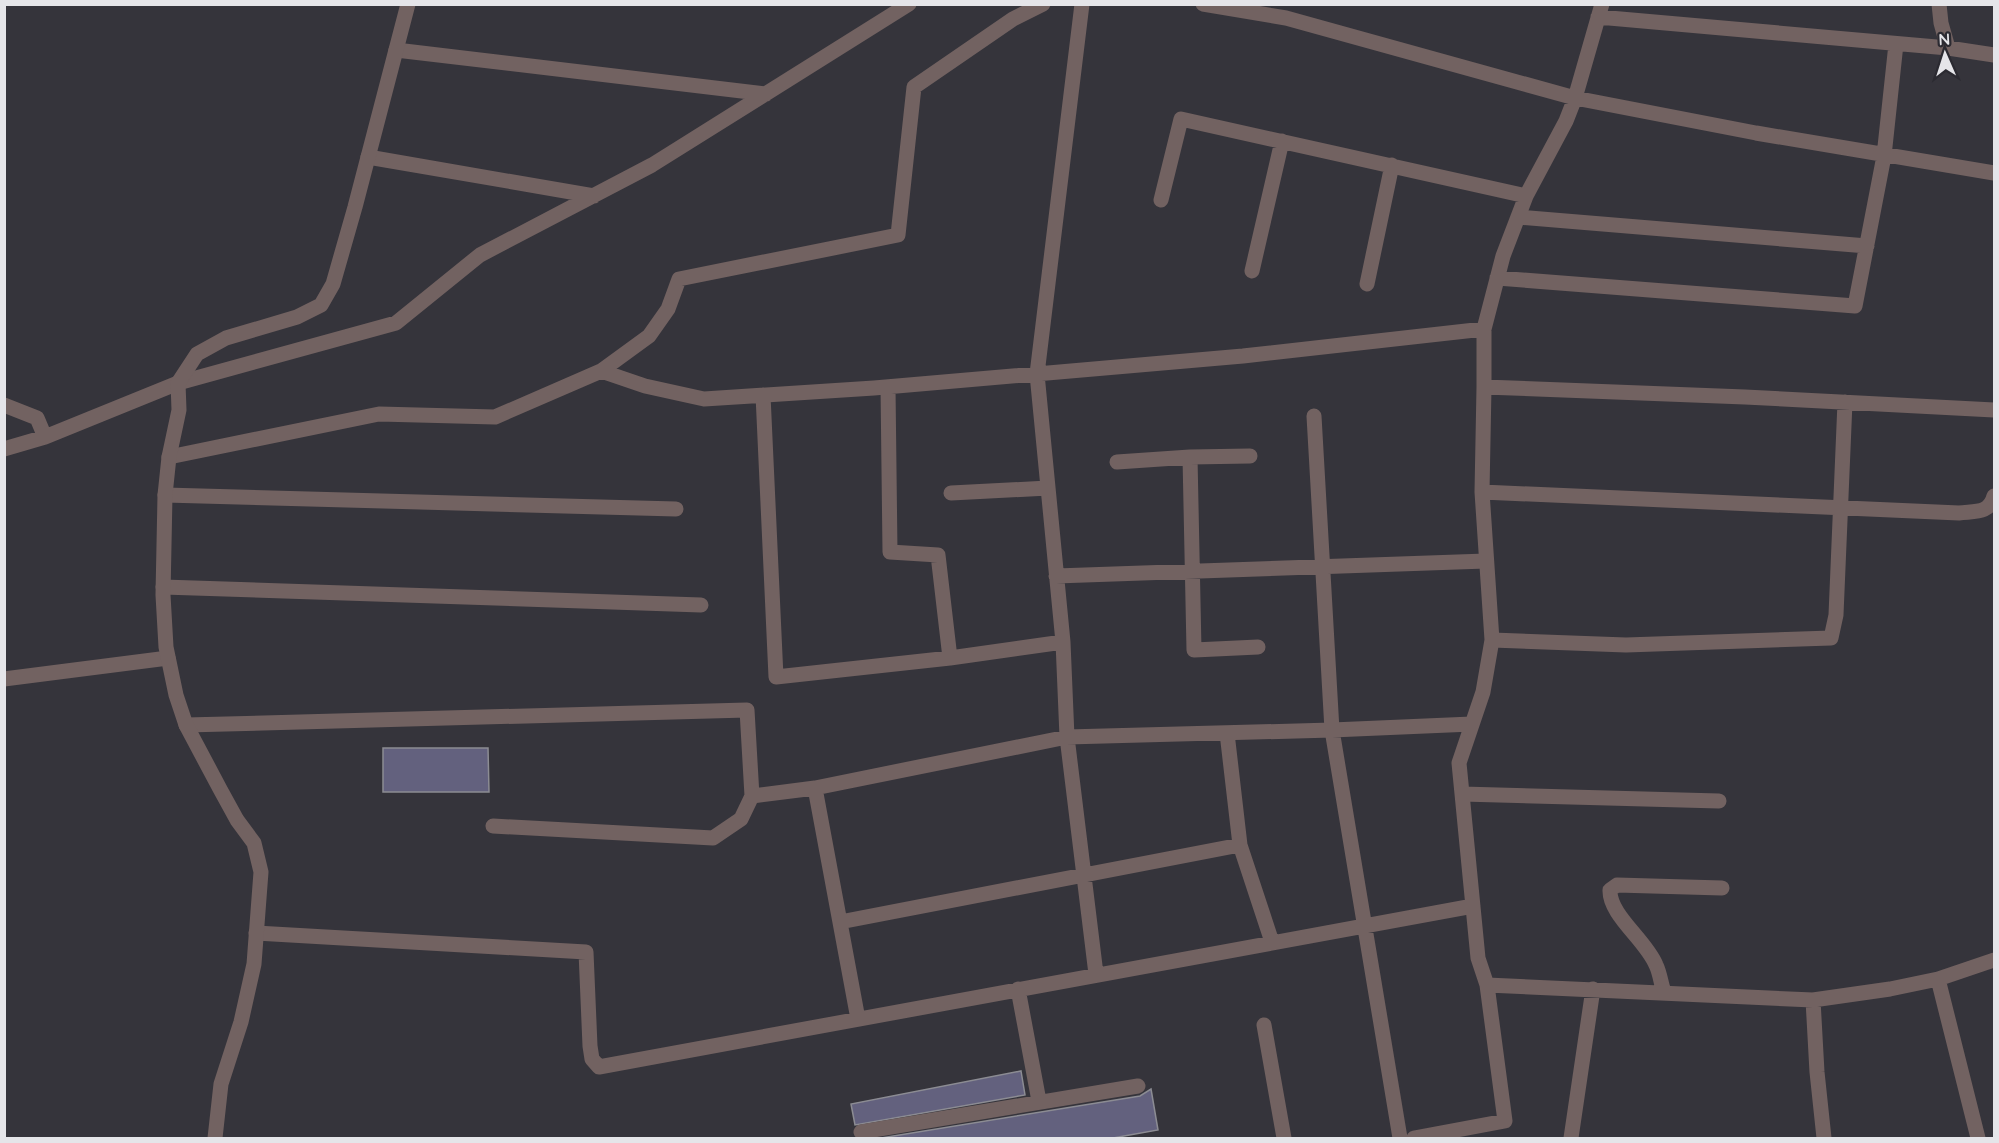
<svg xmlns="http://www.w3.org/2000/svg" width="1999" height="1143" font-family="Quicksand,sans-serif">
	<rect width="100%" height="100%" fill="#35343b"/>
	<path fill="#63617e" stroke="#8c8c93" stroke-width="1.5" d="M383,748H488L489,792H383Z
		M1021,1071L1025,1095L855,1125L851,1104Z
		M1151,1089L1158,1130L1124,1136L1113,1138H881L1140,1096Z"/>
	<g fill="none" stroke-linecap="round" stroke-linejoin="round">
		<path stroke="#726261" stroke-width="15" d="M1203,4L1286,18L1575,98L1602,4
			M1939,4L1941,23L1948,48
			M1598,17L1948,48L1994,55
			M396,50L766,94
			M368,157L594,196
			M1994,173L1756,133L1575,98L1566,121L1526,196L1503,256L1484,329V387L1745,397L1994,410
			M1161,200L1181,119L1526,196
			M1518,217L1867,246
			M1252,271L1282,141
			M1497,278L1855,306L1884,156L1896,44
			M1367,284L1392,165
			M601,371L649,336L668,309L679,279L898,235L914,87L1013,19L1043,4
			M888,387L890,552L938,555L950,658
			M1484,387L1482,492L1492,640L1483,692L1459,763L1478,958L1487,985L1813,1000L1890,989L1938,979
			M763,395L776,677L950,658L1063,642L1067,737L1096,974
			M4,405L37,418L45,437
			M1314,416L1332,730L1400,1138
			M4,449L45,437L178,383L396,323L480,255L652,165L909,4
			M169,457L379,414L495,417L601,371L645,386L704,399L874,388L1243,356L1484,329
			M1190,457L1194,650L1258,647
			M1117,462L1190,457L1250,456
			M1482,492L1959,513C1976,511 1989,514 1994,496
			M951,493L1048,488
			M165,495L676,509
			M1056,576L1486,561
			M163,587L701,605
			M1492,640L1626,645L1831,638L1836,615L1845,402
			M1063,642L1037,374L1082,4
			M4,679L168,658
			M186,725L747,710L752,796L815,788L1067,737L1332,730L1472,724
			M1227,733L1240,845
			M815,788L858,1019
			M1462,794L1719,801
			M493,826L713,838L741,819L752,796
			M840,922L1240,845L1272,942
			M256,933L586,952L590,1046L592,1059L599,1067L1473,906
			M1018,989L1039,1101
			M1664,992C1661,984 1660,973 1656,965C1646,940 1609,915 1610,890L1617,885L1722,888
			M1813,1000L1817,1072L1824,1138
			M1264,1025L1284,1138
			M861,1132L1138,1086
			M1414,1138L1505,1121L1487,985
			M1571,1138L1593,989
			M1978,1138L1938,979L1994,960"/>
		<path stroke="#726261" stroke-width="15" d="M215,1138L221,1084L241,1022L254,964L261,872L254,843L237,820L220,789L186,725L176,695L166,647L163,595L165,495L169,457L179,410L178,383L197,354L226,338L297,317L321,305L333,284L355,207L408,4"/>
	</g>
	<rect width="1999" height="1143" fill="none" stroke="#e5e5e9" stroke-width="12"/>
	<g transform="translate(1945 54) rotate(357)" stroke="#2b2a31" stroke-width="4.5" paint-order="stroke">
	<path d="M0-4.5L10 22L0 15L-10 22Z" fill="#e5e5e9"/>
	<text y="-9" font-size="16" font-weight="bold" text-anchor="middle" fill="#e5e5e9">N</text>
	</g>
</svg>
